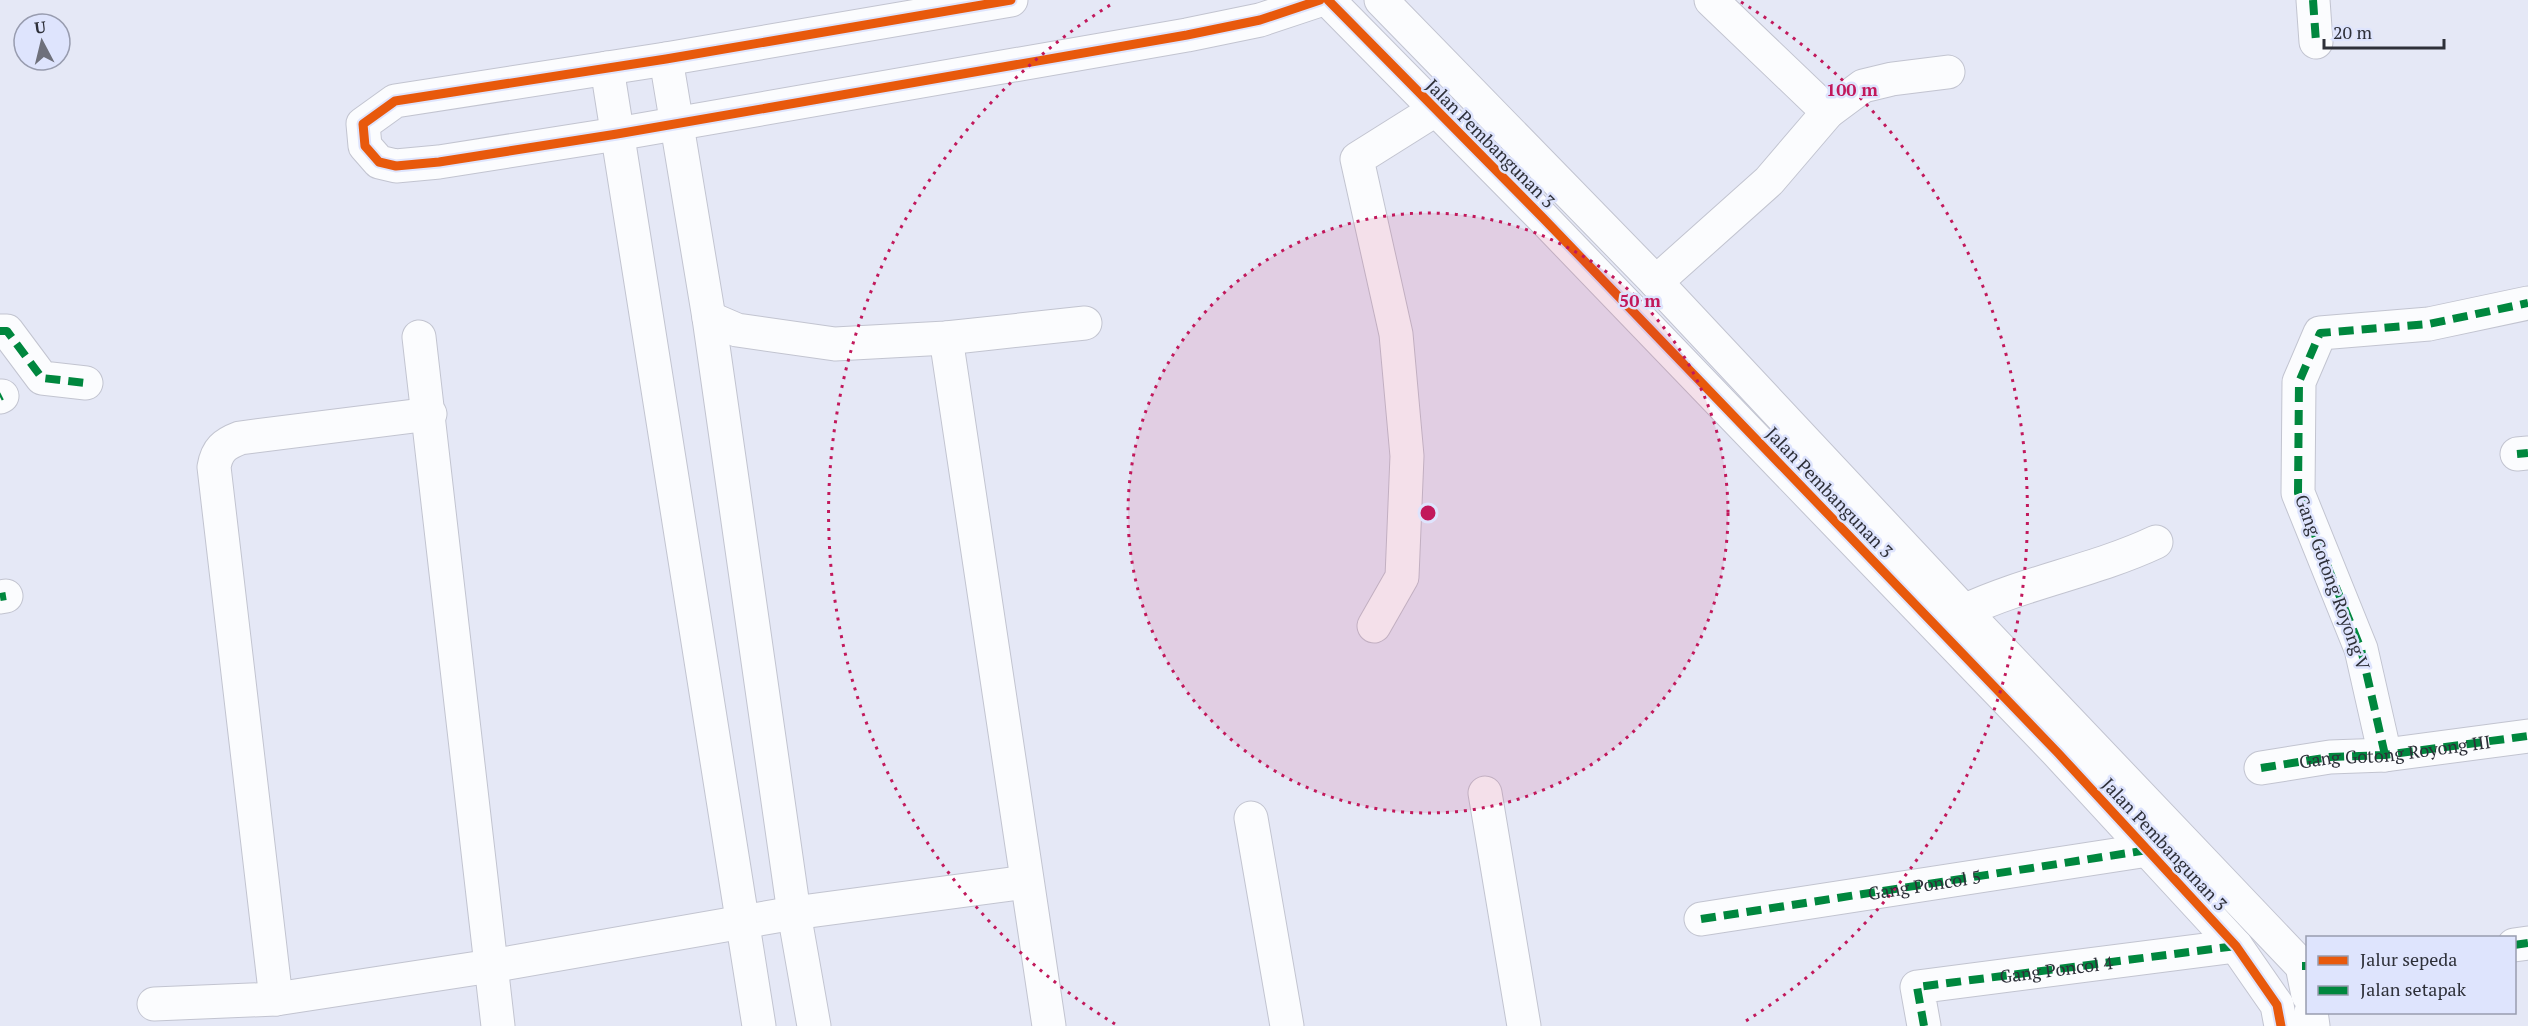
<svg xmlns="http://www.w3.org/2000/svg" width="2528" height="1026" font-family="'PT Serif',serif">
	<rect width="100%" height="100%" fill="#e5e8f6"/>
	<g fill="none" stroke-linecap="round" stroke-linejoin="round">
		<defs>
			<g id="minor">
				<path d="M1011,0L666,59L395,101L363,124L365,146L379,162L396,166L439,162L617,134L1187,35L1260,20L1320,0"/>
				<path d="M1328,0L1543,218L2058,753L2236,946L2277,1005L2281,1026"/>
				<path d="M1381,0L1656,282L1964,611L2302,966L2308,995"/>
				<path d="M1711,0L1828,112"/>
				<path d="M2313,0L2316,42"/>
				<path d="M666,59L709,318L794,913L814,1026"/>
				<path d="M607,68L759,1026"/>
				<path d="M1656,282L1769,181L1828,112L1863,86L1892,79L1948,72"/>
				<path d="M709,318L737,330L835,344L946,338L1085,323"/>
				<path d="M0,331H7L42,378L86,383"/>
				<path d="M419,337L498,1026"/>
				<path d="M946,338L1049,1026"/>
				<path d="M0,397L2,396"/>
				<path d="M2517,454L2528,453"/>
				<path d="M0,597L6,596"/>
				<path d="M1964,611C2026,582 2094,571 2156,542"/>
				<path d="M1374,626L1402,577L1407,456L1396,334L1357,159L1435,110"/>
				<path d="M2385,755L2361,649L2298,493L2299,382L2320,333L2429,324L2528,303"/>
				<path id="s1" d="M2261,768L2330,757L2385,755L2528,736"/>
				<path d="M1485,793L1524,1026"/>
				<path d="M1251,818L1287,1026"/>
				<path d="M1701,919L2148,850"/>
				<path d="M2514,945L2528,943"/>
				<path d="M276,999L214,467C217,450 224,444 240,438L430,414"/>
				<path d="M154,1004L276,999L491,966L794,913L1026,882"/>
				<path d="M2311,1012L2313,1026"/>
				<path id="s2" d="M1924,1026L1917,987L2236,946"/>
			</g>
		</defs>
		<use href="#minor" stroke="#c2c4d0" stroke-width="35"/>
		<use href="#minor" stroke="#fbfcfe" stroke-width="33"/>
		<g stroke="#00873e" stroke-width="8" stroke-dasharray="15 8" stroke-linecap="butt">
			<path d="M2313,0L2316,42"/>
			<path d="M0,331H7L42,378L86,383"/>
			<path d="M0,397L2,396"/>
			<path d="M2517,454L2528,453"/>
			<path d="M0,597L6,596"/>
			<path d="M2385,755L2361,649L2298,493L2299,382L2320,333L2429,324L2528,303"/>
			<path d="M2261,768L2330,757L2385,755L2528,736"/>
			<path id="s3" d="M1701,919L2148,850"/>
			<path d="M2514,945L2528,943"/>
			<path d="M2302,966H2308"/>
			<path d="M1924,1026L1917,987L2236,946"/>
		</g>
		<defs>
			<path id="cycleway" d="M1011,0L666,59L395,101L363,124L365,146L379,162L396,166L439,162L617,134L1187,35L1260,20L1320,0
				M1328,0L1543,218L2058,753L2236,946L2277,1005L2281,1026"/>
		</defs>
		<use href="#cycleway" stroke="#dee4fd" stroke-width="13"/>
		<use href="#cycleway" stroke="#e8590c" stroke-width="9"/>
	</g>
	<circle cx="1428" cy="513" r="300" fill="#c2185b" fill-opacity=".12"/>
	<g fill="none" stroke="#c2185b" stroke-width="3" stroke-dasharray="3 6">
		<circle cx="1428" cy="513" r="300"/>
		<path d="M1115 1024A599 599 0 0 1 1115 2M1741 2A599 599 0 0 1 1741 1024"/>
	</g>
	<g text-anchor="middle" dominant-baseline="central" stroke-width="5" stroke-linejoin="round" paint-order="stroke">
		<g font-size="18" fill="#2e3039" stroke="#dee4fd">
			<text transform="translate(1491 143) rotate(45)">Jalan Pembangunan 3</text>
			<text transform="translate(1830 492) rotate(46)">Jalan Pembangunan 3</text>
			<text transform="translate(2333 582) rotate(70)">Gang Gotong Royong V</text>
			<text stroke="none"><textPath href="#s1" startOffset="135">Gang Gotong Royong III</textPath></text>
			<text transform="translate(2165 844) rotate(47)">Jalan Pembangunan 3</text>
			<text stroke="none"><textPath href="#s3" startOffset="226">Gang Poncol 5</textPath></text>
			<text stroke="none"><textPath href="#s2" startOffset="180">Gang Poncol 4</textPath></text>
		</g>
	</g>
	<circle cx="1428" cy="513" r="9" fill="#c2185b" stroke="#dee4fd" stroke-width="3"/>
	<g font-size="18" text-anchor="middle" font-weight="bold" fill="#c2185b" stroke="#dee4fd" stroke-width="5" stroke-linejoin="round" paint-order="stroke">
		<text x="1852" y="96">100 m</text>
		<text x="1640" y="307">50 m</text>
	</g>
	<rect x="2306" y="936" width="210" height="78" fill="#dee4fd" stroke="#989caf" stroke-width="1.5"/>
	<rect x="2318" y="956" width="30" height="9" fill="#e8590c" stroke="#989caf" stroke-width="1.5"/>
	<text x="2360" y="966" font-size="18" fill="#2e3039">Jalur sepeda</text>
	<rect x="2318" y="986" width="30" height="9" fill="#00873e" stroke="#989caf" stroke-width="1.5"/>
	<text x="2360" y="996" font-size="18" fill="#2e3039">Jalan setapak</text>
	<g transform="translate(42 42) rotate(353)"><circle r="28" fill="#dee4fd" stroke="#989caf" stroke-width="1.5"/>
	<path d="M0-4.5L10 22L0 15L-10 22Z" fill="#6e707b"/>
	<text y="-9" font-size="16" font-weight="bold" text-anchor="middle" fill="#2e3039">U</text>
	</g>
	<path d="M2324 39v9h120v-9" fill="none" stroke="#2e3039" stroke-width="3"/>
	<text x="2333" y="39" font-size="18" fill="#2e3039" stroke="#dee4fd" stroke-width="4.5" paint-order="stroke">20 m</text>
</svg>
